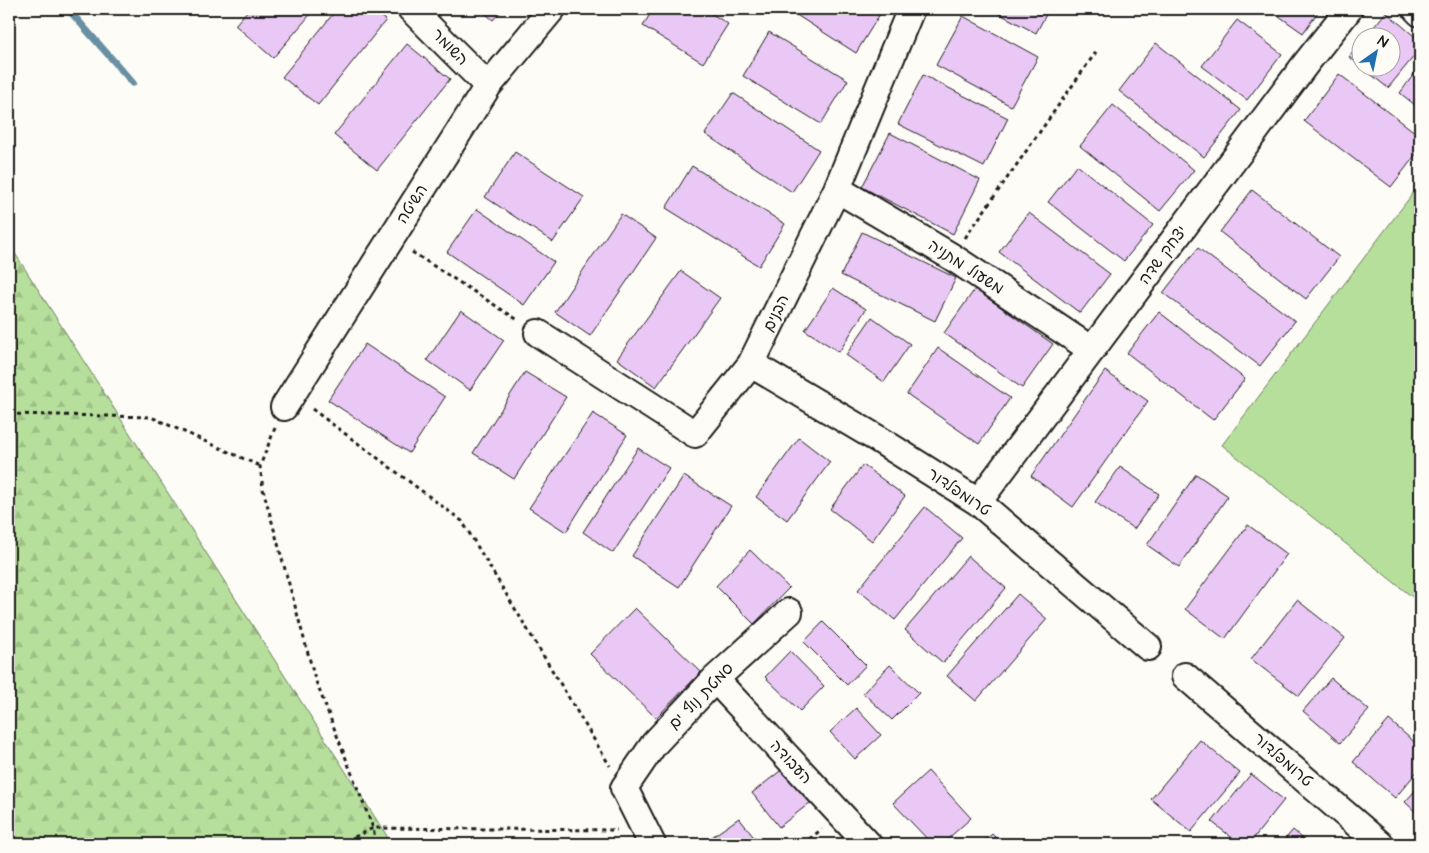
<svg xmlns="http://www.w3.org/2000/svg" width="1429" height="853" font-family="'Architects Daughter','Playpen Sans Hebrew',sans-serif">
	<defs>
		<pattern id="forest-firs" width="22" height="20" patternUnits="userSpaceOnUse" patternTransform="scale(1.25)"><rect width="22" height="20" fill="#b7df9c"/><path d="M5 1l3.5 6h-7zM16 11l3.5 6h-7z" fill="#9dbf86"/></pattern>
	</defs>
	<rect width="100%" height="100%" fill="#fdfcf7"/>
	<filter id="ink" filterUnits="userSpaceOnUse"><feTurbulence type="fractalNoise" baseFrequency=".02" numOctaves="2"/><feDisplacementMap in="SourceGraphic" scale="10" xChannelSelector="R" yChannelSelector="G"/><feConvolveMatrix kernelMatrix="1 2 1 2 8 2 1 2 1" color-interpolation-filters="sRGB"/></filter>
	<g filter="url(#ink)">
		<path fill="#b7df9c" stroke="#6a7e5c" d="M1420,184V603L1222,445Z"/>
		<path fill="url(#forest-firs)" stroke="#6a7e5c" d="M9,244L392,844H9Z"/>
		<g fill="none" stroke-linecap="round" stroke-linejoin="round">
			<path stroke="#678fa2" stroke-width="7" d="M68,9L133,83"/>
		</g>
		<path fill="#eac8f5" stroke="#1c1c1c" d="M249,9H315L273,58L235,25Z
			M337,9H372L386,20L318,105L282,77Z
			M480,9H503L493,20Z
			M653,9H704L728,24L703,63L643,26Z
			M787,9H883L856,53Z
			M990,9H1049L1036,33Z
			M1269,9H1320L1303,33Z
			M1386,12L1420,41V49L1388,88L1363,68H1392V38H1365Z
			M963,16L1038,57L1011,106L936,65Z
			M1237,20L1282,54L1247,100L1202,66Z
			M769,32L848,80L821,124L743,76Z
			M1362,42V67L1349,57Z
			M1156,43L1241,110L1204,157L1119,91Z
			M407,44L450,79L377,170L334,135Z
			M1420,66V109L1400,93Z
			M1339,74L1420,136V149L1391,187L1304,121Z
			M923,75L1008,118L984,167L898,124Z
			M733,93L819,150L792,192L705,134Z
			M1113,105L1194,170L1160,211L1080,146Z
			M890,133L980,180L953,234L862,187Z
			M515,152L584,197L553,242L485,197Z
			M1077,165L1153,225L1124,261L1048,202Z
			M692,166L785,224L759,266L666,208Z
			M1252,190L1339,257L1306,299L1220,232Z
			M477,209L554,262L524,305L447,252Z
			M1029,213L1110,274L1080,313L999,252Z
			M621,214L656,238L590,336L555,312Z
			M862,232L956,278L935,321L841,275Z
			M1198,248L1295,321L1260,366L1163,293Z
			M681,271L720,298L656,387L617,359Z
			M833,288L866,309L839,352L805,330Z
			M975,289L1053,344L1022,388L944,333Z
			M461,310L504,340L470,390L427,360Z
			M1159,312L1245,379L1213,420L1127,353Z
			M872,317L910,344L884,382L846,355Z
			M365,344L445,397L409,453L328,400Z
			M938,348L1010,398L979,444L907,394Z
			M1105,371L1148,401L1073,507L1031,476Z
			M525,372L566,397L514,479L473,453Z
			M593,413L627,435L566,532L529,508Z
			M799,438L830,462L787,520L756,497Z
			M638,448L669,468L613,553L583,532Z
			M863,465L905,496L872,541L830,509Z
			M1120,467L1159,494L1134,529L1095,502Z
			M1196,474L1228,496L1179,567L1147,545Z
			M684,476L731,506L679,587L632,556Z
			M925,507L962,538L895,620L858,590Z
			M1248,525L1287,554L1225,639L1185,609Z
			M750,550L789,588L754,624L716,586Z
			M968,556L1006,588L943,663L905,630Z
			M1018,594L1047,619L976,701L947,676Z
			M1297,600L1345,638L1299,696L1251,659Z
			M635,608L701,672L656,718L590,654Z
			M823,622L866,665L847,685L804,642Z
			M790,651L824,686L800,711L765,677Z
			M890,665L919,693L892,720L863,693Z
			M1331,678L1369,710L1340,743L1303,711Z
			M856,708L881,735L855,759L830,732Z
			M1389,720L1420,747V768L1395,798L1353,762Z
			M1200,740L1240,773L1191,832L1151,799Z
			M784,768L811,802L779,827L752,793Z
			M928,771L971,818L942,844H932L893,803Z
			M1251,774L1284,800L1249,844H1240L1212,822Z
			M1420,785V816L1405,802Z
			M739,818L759,844H702Z
			M1293,830L1309,844H1281Z
			M992,834L1002,844H981Z"/>
		<g fill="none" stroke-linecap="round" stroke-linejoin="round">
			<defs>
				<path id="minor" d="M411,9L488,86
					M1416,9L1420,13
					M837,189L952,257L1092,350
					M538,333L695,434L751,364L837,189L911,9
					M751,364L878,439L978,502L1148,647
					M284,407L488,86L552,9
					M978,502L1307,62L1349,9
					M1185,676L1380,844
					M715,679L868,844
					M652,844L624,788L654,744L715,679L789,612"/>
			</defs>
			<use href="#minor" stroke="#1c1c1c" stroke-width="30"/>
			<path stroke="#1c1c1c" stroke-width="3" stroke-dasharray="4 4" stroke-linecap="butt" d="M965,238L1096,52
				M412,252L518,320
				M312,409L462,521L610,766
				M9,414L151,417L260,466
				M275,428L260,466L263,489L315,679L373,828L376,844
				M340,844L373,828L617,830
				M803,844L822,829"/>
			<use href="#minor" stroke="#fdfcf7" stroke-width="26"/>
		</g>
	</g>
	<g text-anchor="middle" dominant-baseline="central" stroke-width="4.5" stroke-linejoin="round" paint-order="stroke">
		<g font-size="16" fill="#1c1c1c" stroke="#fdfcf7">
			<text transform="translate(450 47) rotate(45)">השומר</text>
			<text transform="translate(412 204) rotate(-57)">השיטה</text>
			<text transform="translate(1163 255) rotate(-53)">יצחק שדה</text>
			<text transform="translate(966 267) rotate(33)">משעול מתניה</text>
			<text transform="translate(776 313) rotate(-64)">הבנים</text>
			<text transform="translate(959 492) rotate(34)">טרומפלדור</text>
			<text transform="translate(701 696) rotate(-46)">סמטת נוף ים</text>
			<text transform="translate(1283 760) rotate(41)">טרומפלדור</text>
			<text transform="translate(791 762) rotate(47)">העבודה</text>
		</g>
	</g>
	<rect width="1429" height="853" fill="none" stroke="#fdfcf7" stroke-width="30"/>
	<rect x="15" y="15" width="1399" height="823" fill="none" stroke="#1c1c1c" stroke-width="2" filter="url(#ink)"/>
	<g transform="translate(1376 52) rotate(33)"><circle r="24" fill="#fdfcf7" stroke="#a3a29f"/>
	<path d="M0-4L9 19L0 12L-9 19Z" fill="#1f6fb2"/>
	<text y="-8" font-size="14" font-weight="bold" text-anchor="middle" fill="#1c1c1c">N</text>
	</g>
</svg>
